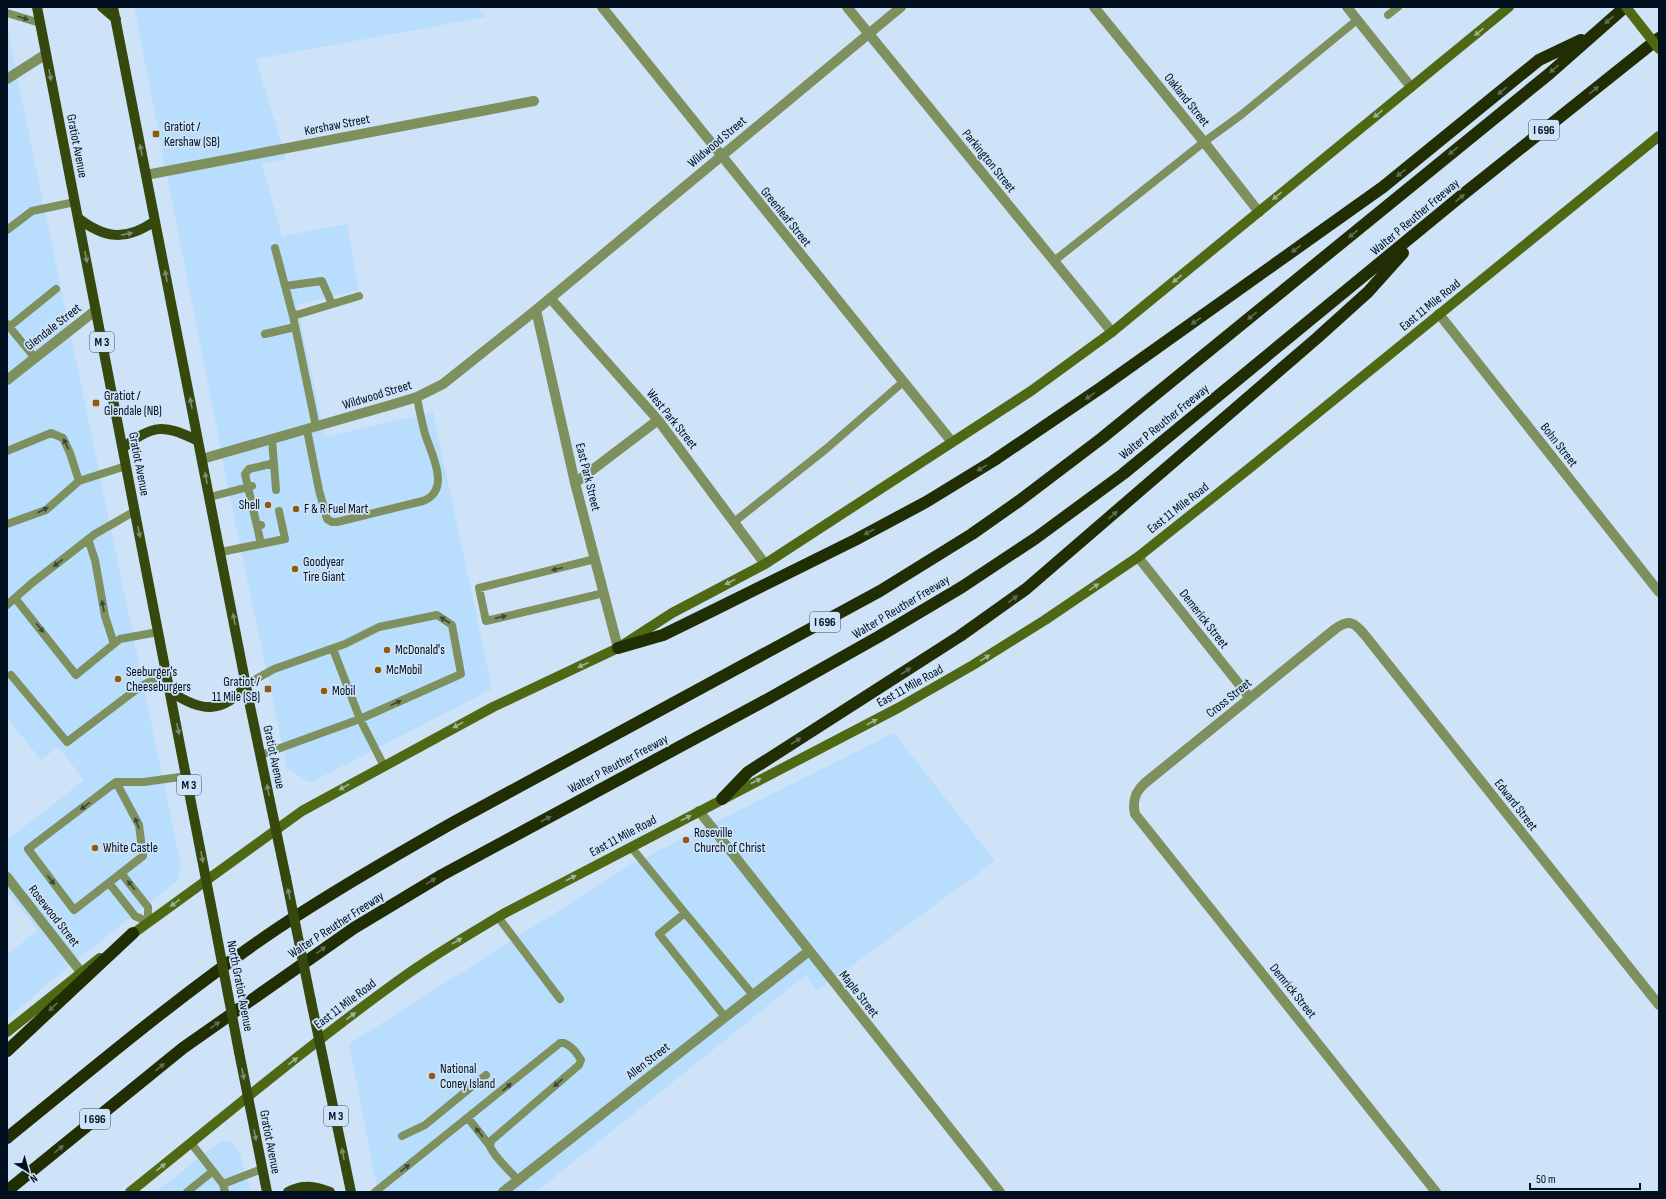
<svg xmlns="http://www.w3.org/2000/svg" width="1666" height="1199" font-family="'Sofia Sans Condensed',sans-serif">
	<rect width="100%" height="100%" fill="#cee3f7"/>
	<path fill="#b9ddfd" d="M134,7H478L486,17L256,59L286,159L262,164L282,236L347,224L359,290L297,305L325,437L433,412L492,689L310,783L287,768L234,517Z
		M7,24L19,86L181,866L177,881L65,969L7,1019V955L38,930L7,892V840L84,780L58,747L41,760L7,718Z
		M894,733L995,861L817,991L806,975L536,1192H378L349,1044L630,865Z
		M227,1141L233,1144L240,1154L251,1192H156L214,1146L219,1142Z"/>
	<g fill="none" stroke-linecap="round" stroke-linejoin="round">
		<path stroke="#7d905e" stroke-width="8" d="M7,13L40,23
			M1388,15L1398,7
			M7,230L32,211L75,202
			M275,248L293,316
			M1054,261L1204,142L1241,115L1357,20
			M285,286L322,281L332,304
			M7,324L35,358
			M9,327L56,289
			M265,334L295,327
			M316,427L293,316L359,296
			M307,430L319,490L327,519L332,522H337L423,501C452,490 431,453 425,434C422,422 419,410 417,397
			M272,439L276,490
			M7,451L51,433L63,438L70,453L79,481
			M210,497L252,486
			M734,522L826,449L903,382
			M7,524L46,510L79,481L126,466
			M261,525L257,526L261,544
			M257,526L245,474L249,469L274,463
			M88,539L95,560L105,616L114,644
			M221,552L285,539L279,511
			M595,559L479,588L486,621L604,593
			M15,598L76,675L120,639L158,632
			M7,605L32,583L95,534L135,511
			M333,649L360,719L384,766
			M11,675L67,742L141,686L167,673
			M247,684L274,669L345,644L379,627L437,615L452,625L461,674L360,719L261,755
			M116,782L139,825L143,856L74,910L28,849L116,782H144L187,776
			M631,847L685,913
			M109,883L135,916L148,922V907L121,873
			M498,917L560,999
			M725,1017L659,934L685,913L753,995
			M468,1118L490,1146
			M402,1136L425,1125L486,1075
			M191,1143L223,1184L225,1192
			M223,1184L262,1169
			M187,1192L213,1171
			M375,1192L560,1043H564C572,1046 576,1052 581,1060L579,1065L492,1140C491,1142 490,1144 490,1146C493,1156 511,1172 518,1180"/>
		<path stroke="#7d905e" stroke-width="10" d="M602,7L952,442
			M847,7L1112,332
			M1094,7L1204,142L1259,212
			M1347,7L1411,87
			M7,79L46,54
			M146,175L534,101
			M550,298L658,420L765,564
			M536,310L575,483L618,648
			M1439,314L1659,592
			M7,380L96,310
			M202,459L394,404L417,397L443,384L536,310L901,7
			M575,483L658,420
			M1138,557L1250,698
			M699,811L1000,1192
			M7,877L81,972
			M503,1192L809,951
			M1436,1192L1135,814C1132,801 1135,792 1145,783L1335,629C1349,619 1354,622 1364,634L1659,1005"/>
		<path stroke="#4f6813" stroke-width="10" d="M127,938L302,811L493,707L618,648L672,613L765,564L1031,391L1112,332L1509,7
			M7,1032L100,958
			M130,1192C221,1119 311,1043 406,975C437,953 470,934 503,914L898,708L973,665L1045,620L1138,557L1251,467L1659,136"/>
		<path stroke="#36480e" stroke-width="10" d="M37,7L215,926
			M102,7L116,19
			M113,7L250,706L286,878
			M78,218C105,239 126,241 155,221
			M123,448C152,424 165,424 198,441
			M170,691C200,712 223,715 247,684
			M311,1001L351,1192
			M239,1052L267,1192
			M288,1192C303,1184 314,1186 330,1192"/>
		<path stroke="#212e04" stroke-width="12" d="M618,648L663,635L718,608L855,540L926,502L993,461L1102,387L1383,187L1539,60L1581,40
			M722,799L748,772L960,636L1026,589L1317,338L1368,292L1403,253
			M7,1051L133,933
			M7,1138C96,1066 183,992 278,928C335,890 394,856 454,822L880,591L972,534L1019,501L1102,438L1549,74L1625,7
			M7,1191L183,1048L354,928L442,875L768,699L878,637L962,587L1036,538L1123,474L1461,196L1659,38"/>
		<path stroke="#4f6813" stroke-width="10" d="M1626,7L1659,49"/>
		<path stroke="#36480e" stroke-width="10" d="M286,878L311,1001
			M215,926L239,1052"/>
	</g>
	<defs><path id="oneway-solid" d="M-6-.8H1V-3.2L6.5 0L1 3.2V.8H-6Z"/></defs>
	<g fill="#38493b">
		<use href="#oneway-solid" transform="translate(23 18) rotate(18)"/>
		<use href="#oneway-solid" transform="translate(66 444) rotate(-115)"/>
		<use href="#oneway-solid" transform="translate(43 510) rotate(-27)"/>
		<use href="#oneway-solid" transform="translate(58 563) rotate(142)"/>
		<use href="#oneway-solid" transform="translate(557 569) rotate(166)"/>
		<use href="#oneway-solid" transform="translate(103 606) rotate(-101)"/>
		<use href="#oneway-solid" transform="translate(501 617) rotate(-13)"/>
		<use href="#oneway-solid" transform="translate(445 620) rotate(-147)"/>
		<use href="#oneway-solid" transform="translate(40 628) rotate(52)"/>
		<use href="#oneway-solid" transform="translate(396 703) rotate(-24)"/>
		<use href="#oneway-solid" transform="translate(85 806) rotate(143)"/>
		<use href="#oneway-solid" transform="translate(137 823) rotate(-110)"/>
		<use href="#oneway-solid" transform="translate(51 880) rotate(53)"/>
		<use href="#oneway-solid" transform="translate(131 885) rotate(-128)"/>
		<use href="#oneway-solid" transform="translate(558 1083) rotate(139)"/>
		<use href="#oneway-solid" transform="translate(507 1087) rotate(-39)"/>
		<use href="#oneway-solid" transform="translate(479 1132) rotate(-128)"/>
		<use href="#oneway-solid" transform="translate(405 1168) rotate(-38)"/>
	</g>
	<g fill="#5e6d59">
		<use href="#oneway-solid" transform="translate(1609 20) rotate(139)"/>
		<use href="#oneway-solid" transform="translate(1554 69) rotate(138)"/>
		<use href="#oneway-solid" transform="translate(1594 90) rotate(-39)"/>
		<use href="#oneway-solid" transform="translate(1502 91) rotate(141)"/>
		<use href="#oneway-solid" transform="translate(1453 151) rotate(141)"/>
		<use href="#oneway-solid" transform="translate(1401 173) rotate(142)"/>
		<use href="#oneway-solid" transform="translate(1460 198) rotate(-40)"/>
		<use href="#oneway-solid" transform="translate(1353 234) rotate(141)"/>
		<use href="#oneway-solid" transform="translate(1296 249) rotate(144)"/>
		<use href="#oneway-solid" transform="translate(1252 316) rotate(141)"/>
		<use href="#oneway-solid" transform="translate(1196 321) rotate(145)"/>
		<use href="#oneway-solid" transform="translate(1090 396) rotate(145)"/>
		<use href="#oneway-solid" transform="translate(982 468) rotate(149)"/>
		<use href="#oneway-solid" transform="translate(1113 515) rotate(-41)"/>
		<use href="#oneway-solid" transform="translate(869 532) rotate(152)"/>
		<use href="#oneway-solid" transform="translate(1013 599) rotate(-36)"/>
		<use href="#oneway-solid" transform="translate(906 671) rotate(-33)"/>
		<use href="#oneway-solid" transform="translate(796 741) rotate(-33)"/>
		<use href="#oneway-solid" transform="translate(546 819) rotate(-28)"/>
		<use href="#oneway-solid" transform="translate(431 881) rotate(-31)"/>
		<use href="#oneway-solid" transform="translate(321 950) rotate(-36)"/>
		<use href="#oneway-solid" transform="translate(53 1007) rotate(137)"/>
		<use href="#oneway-solid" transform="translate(215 1025) rotate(-36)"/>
		<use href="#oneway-solid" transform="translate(160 1067) rotate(-39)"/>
		<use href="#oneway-solid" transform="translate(59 1149) rotate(-39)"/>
	</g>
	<g fill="#9bb29c">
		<use href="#oneway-solid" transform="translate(1479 32) rotate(141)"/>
		<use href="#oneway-solid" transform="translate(1378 114) rotate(141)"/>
		<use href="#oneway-solid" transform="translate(1277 196) rotate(141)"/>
		<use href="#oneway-solid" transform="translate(1177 279) rotate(141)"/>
		<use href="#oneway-solid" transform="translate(730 582) rotate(152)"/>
		<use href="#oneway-solid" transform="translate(1094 587) rotate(-34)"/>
		<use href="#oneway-solid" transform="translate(985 658) rotate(-32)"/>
		<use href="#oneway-solid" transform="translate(583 665) rotate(155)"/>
		<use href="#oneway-solid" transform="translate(872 722) rotate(-27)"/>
		<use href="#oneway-solid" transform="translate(458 725) rotate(151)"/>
		<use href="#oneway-solid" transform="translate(756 781) rotate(-27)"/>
		<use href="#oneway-solid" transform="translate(344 787) rotate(151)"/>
		<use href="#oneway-solid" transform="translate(686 818) rotate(-27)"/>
		<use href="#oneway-solid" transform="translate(571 878) rotate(-27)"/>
		<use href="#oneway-solid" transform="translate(175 903) rotate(144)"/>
		<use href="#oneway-solid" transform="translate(457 941) rotate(-31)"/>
		<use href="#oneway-solid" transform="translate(351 1016) rotate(-38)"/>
		<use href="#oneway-solid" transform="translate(293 1061) rotate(-38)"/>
		<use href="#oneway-solid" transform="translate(161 1167) rotate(-39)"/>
	</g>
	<g fill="#7a8e77">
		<use href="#oneway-solid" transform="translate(50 75) rotate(79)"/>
		<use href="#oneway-solid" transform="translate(141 150) rotate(-101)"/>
		<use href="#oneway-solid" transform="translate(127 234) rotate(-11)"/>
		<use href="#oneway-solid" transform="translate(86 257) rotate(79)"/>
		<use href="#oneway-solid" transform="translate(166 276) rotate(-101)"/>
		<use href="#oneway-solid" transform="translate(191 403) rotate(-101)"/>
		<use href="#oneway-solid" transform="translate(206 478) rotate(-101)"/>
		<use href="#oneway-solid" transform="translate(139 532) rotate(79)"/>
		<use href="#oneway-solid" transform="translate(234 619) rotate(-101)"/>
		<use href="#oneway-solid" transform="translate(178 729) rotate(79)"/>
		<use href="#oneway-solid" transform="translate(268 790) rotate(-101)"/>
		<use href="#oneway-solid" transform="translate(202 857) rotate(79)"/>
		<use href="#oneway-solid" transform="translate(289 894) rotate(-102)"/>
		<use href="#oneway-solid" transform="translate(243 1074) rotate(79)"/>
		<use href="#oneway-solid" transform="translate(255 1135) rotate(79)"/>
		<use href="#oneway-solid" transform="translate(343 1154) rotate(-101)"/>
	</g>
	<g fill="#915811" stroke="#cee3f7" stroke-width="1.5">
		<rect x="152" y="130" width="8" height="8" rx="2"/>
		<rect x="92" y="399" width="8" height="8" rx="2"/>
		<circle cx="268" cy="505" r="4"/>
		<circle cx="296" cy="509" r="4"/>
		<circle cx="295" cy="569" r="4"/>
		<circle cx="387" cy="650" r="4"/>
		<circle cx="378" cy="670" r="4"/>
		<circle cx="118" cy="679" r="4"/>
		<rect x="264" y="685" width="8" height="8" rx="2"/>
		<circle cx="324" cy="691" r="4"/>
		<circle cx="686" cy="840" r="4"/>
		<circle cx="95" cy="848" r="4"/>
		<circle cx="432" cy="1076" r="4"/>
	</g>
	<g text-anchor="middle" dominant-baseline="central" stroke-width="3.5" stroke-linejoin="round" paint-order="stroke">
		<g fill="#cee3f7" stroke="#3e4f60" stroke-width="1">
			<rect x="1529" y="120" width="30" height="20" rx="3"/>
			<rect x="90" y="332" width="24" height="20" rx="3"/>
			<rect x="810" y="612" width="30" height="20" rx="3"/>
			<rect x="177" y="775" width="24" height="20" rx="3"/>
			<rect x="324" y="1106" width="24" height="20" rx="3"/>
			<rect x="80" y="1109" width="30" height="20" rx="3"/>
		</g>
		<g font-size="12" font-weight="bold" fill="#000f1f">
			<text x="1544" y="130">I 696</text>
			<text x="102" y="342">M 3</text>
			<text x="825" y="622">I 696</text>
			<text x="189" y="785">M 3</text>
			<text x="336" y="1116">M 3</text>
			<text x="95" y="1119">I 696</text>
		</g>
		<g font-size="13" fill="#000f1f" stroke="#cee3f7">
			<text transform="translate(1187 100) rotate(51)">Oakland Street</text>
			<text transform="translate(337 125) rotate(-11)">Kershaw Street</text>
			<text transform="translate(717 142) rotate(-40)">Wildwood Street</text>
			<text transform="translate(77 146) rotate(79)">Gratiot Avenue</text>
			<text transform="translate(989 161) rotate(51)">Parkington Street</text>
			<text transform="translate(786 217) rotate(51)">Greenleaf Street</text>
			<text transform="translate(1415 217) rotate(-40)">Walter P Reuther Freeway</text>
			<text transform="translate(1430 305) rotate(-39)">East 11 Mile Road</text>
			<text transform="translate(53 327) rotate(-38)">Glendale Street</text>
			<text transform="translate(377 395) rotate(-17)">Wildwood Street</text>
			<text transform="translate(672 419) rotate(51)">West Park Street</text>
			<text transform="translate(1164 422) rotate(-39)">Walter P Reuther Freeway</text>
			<text transform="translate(1559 445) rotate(52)">Bohn Street</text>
			<text transform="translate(139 464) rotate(79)">Gratiot Avenue</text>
			<text transform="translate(588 477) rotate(76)">East Park Street</text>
			<text transform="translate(1178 508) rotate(-38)">East 11 Mile Road</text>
			<text transform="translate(901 607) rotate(-31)">Walter P Reuther Freeway</text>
			<text transform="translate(1204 619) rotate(52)">Demerick Street</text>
			<text transform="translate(910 686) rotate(-29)">East 11 Mile Road</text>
			<text transform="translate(1229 698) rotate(-39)">Cross Street</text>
			<text transform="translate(274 757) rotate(78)">Gratiot Avenue</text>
			<text transform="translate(618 764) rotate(-28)">Walter P Reuther Freeway</text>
			<text transform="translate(1516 805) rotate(52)">Edward Street</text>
			<text transform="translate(623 836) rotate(-28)">East 11 Mile Road</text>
			<text transform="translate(54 916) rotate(52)">Rosewood Street</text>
			<text transform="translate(336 925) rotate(-33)">Walter P Reuther Freeway</text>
			<text transform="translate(240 986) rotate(79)">North Gratiot Avenue</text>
			<text transform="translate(1293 991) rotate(51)">Demrick Street</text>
			<text transform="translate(859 994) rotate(52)">Maple Street</text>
			<text transform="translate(345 1004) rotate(-37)">East 11 Mile Road</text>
			<text transform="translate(648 1061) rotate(-38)">Allen Street</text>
			<text transform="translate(270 1142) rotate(79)">Gratiot Avenue</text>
		</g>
		<g font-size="13" fill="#000f1f" stroke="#cee3f7" text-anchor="start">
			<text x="164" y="127">Gratiot /<tspan x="164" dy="15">Kershaw (SB)</tspan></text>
			<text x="104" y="396">Gratiot /<tspan x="104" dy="15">Glendale (NB)</tspan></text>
			<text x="260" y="505" text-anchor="end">Shell</text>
			<text x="304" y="509">F &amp; R Fuel Mart</text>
			<text x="303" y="562">Goodyear<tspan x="303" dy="15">Tire Giant</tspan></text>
			<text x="395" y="650">McDonald's</text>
			<text x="386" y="670">McMobil</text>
			<text x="126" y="672">Seeburger's<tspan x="126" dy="15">Cheeseburgers</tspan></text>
			<text x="260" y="682" text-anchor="end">Gratiot /<tspan x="260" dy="15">11 Mile (SB)</tspan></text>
			<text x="332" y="691">Mobil</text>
			<text x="694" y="833">Roseville<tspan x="694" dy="15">Church of Christ</tspan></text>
			<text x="103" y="848">White Castle</text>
			<text x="440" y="1069">National<tspan x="440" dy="15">Coney Island</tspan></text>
		</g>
	</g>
	<rect width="1666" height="1199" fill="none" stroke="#000f1f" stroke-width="16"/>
	<g transform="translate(28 1171) rotate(143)" stroke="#cee3f7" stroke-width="3" paint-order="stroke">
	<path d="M0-3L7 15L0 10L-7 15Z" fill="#000f1f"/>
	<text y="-6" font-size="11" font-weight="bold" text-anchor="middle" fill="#000f1f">N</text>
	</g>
	<path d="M1530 1183v6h110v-6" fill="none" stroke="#000f1f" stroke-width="2"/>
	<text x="1536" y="1183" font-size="12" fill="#000f1f" stroke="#cee3f7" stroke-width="3" paint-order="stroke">50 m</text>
</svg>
